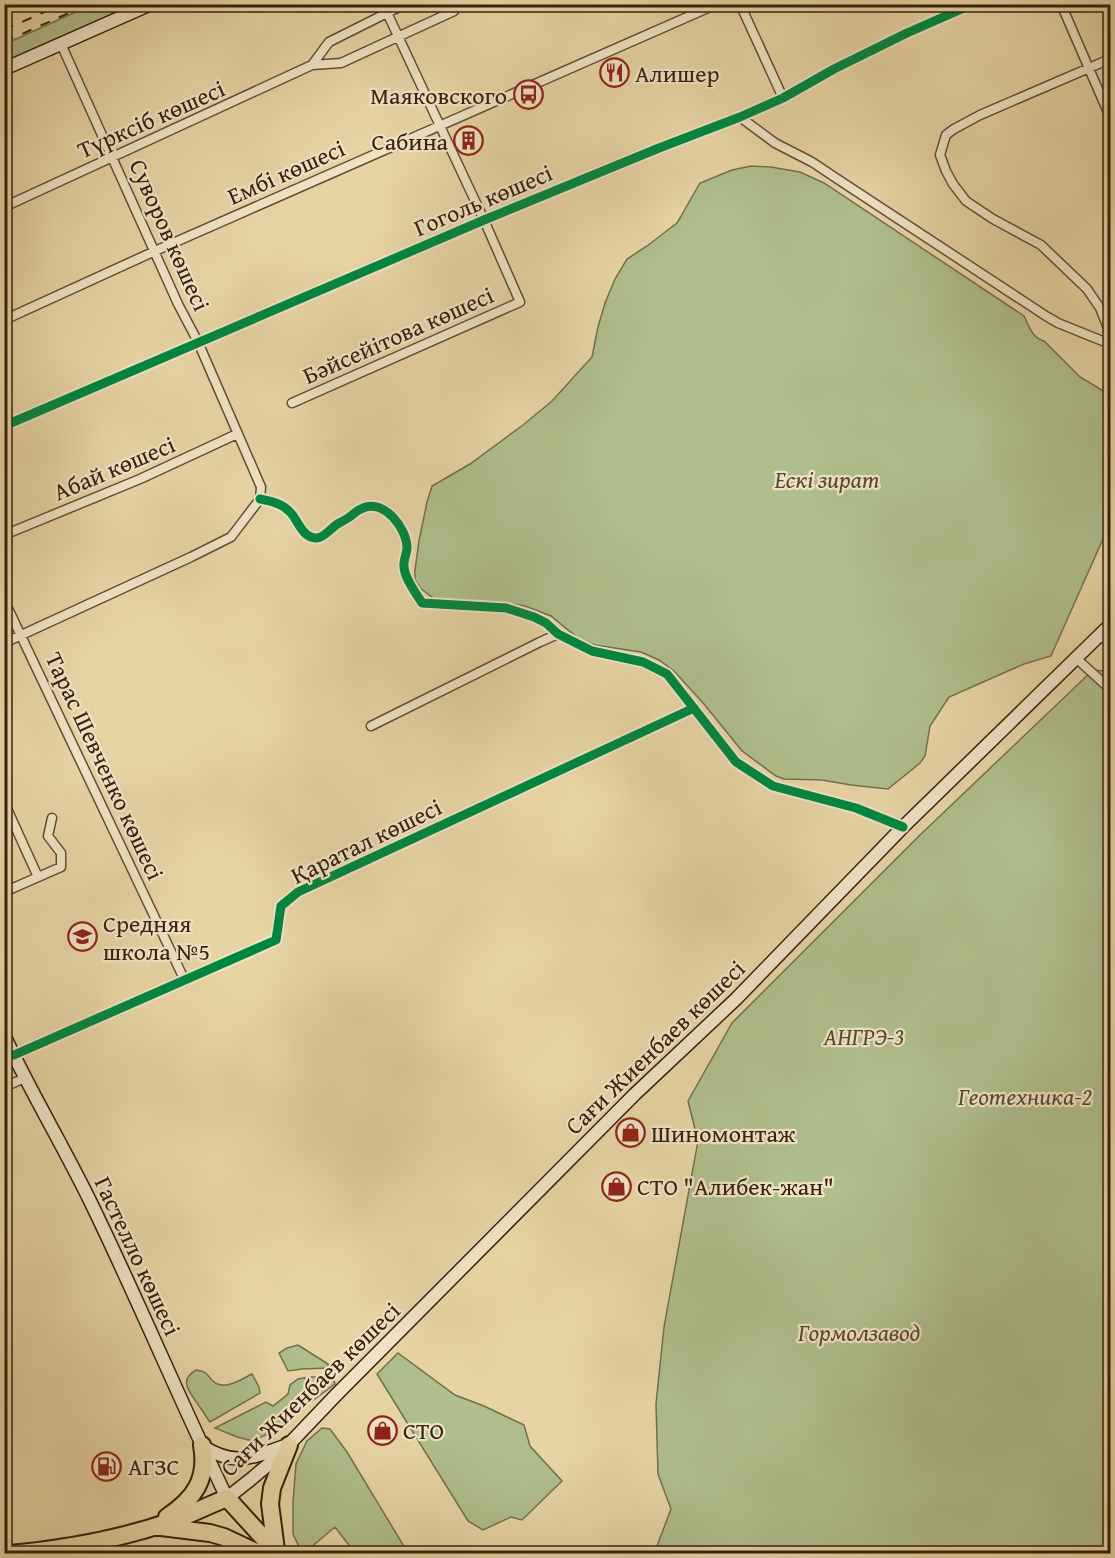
<svg xmlns="http://www.w3.org/2000/svg" width="1115" height="1558" font-family="'Gentium Book Plus',serif">
	<rect width="100%" height="100%" fill="#e7d4a5"/>
	<filter id="stains"><feTurbulence type="fractalNoise" baseFrequency=".00333" numOctaves="4"/><feColorMatrix values="0 0 0 0 .2 0 0 0 0 .09 0 0 0 0 .02 0 0 0 .5 -.17"/></filter>
	<radialGradient id="worn" r=".72"><stop offset=".6" stop-color="#630" stop-opacity="0"/><stop offset="1" stop-color="#630" stop-opacity=".3"/></radialGradient>
	<path fill="#afbe8b" stroke="#736f4c" stroke-width="1.5" d="M93,4L133,5L5,61V44Z
		M751,166L771,167L800,172L824,183L1024,316C1029,326 1032,338 1044,341L1080,377L1110,395V523L1051,656L1024,664L949,697L930,726L925,756L920,763L888,789L851,785L822,780L784,779L776,776L742,751L704,704L674,671L659,660L641,652L595,645L579,639L551,616L525,606L497,602H456L436,600L420,588L415,580V570L419,541L427,502L432,486L470,464L523,425L552,401L592,357L598,327L605,303L615,279L627,259L647,246L677,223L700,183L732,170Z
		M1110,660V1553L654,1554L671,1509L658,1474L656,1404L664,1327L698,1141L688,1101L732,1023L919,836L1093,670L1104,671Z
		M298,1345L328,1364V1368L302,1369L288,1371L279,1353L287,1348Z
		M398,1353L455,1395L484,1406L524,1425L530,1446L562,1481L522,1520L511,1517L483,1530L468,1521L377,1374Z
		M196,1370C205,1371 206,1373 212,1380C223,1392 240,1380 252,1374L259,1387L260,1393L210,1422C206,1417 203,1411 199,1406C191,1393 177,1381 196,1370Z
		M309,1377H333L335,1384L296,1413L283,1426L253,1441L237,1437L215,1428L266,1402L273,1406L288,1394L290,1385L298,1379Z
		M322,1428L330,1429L347,1452L408,1553H355L335,1527L304,1553H302L293,1534V1502L296,1464L307,1441Z"/>
	<g fill="none" stroke-linecap="round" stroke-linejoin="round">
		<defs>
			<path id="street" d="M740,4L783,98
				M1061,4L1110,117
				M1110,59L980,115L954,129L946,135L940,155L946,171L953,184L966,201L993,219L1041,245L1087,289L1100,308L1110,333
				M312,65L329,42L405,4
				M740,117L775,143L812,162L842,182L1046,316L1058,323L1110,344
				M4,207L312,65L341,63L454,11L460,4
				M4,320L155,251L717,4
				M292,403L520,302L484,220L383,4
				M4,426L484,220L659,148L740,117L783,98L834,69L907,33L973,4
				M260,499C270,501 281,503 289,511C298,519 302,539 317,538C325,537 330,529 336,525C340,522 344,521 348,518C353,515 357,510 363,508C385,499 407,529 407,548C407,554 403,560 404,566C404,578 416,593 422,603L506,608L534,617L546,623L558,634L592,651L643,662L667,674L736,762L773,786L856,808L903,827
				M4,535L140,479L237,434
				M4,600L185,981
				M1100,636L1110,642
				M4,643L191,557L231,537L260,499L261,487L198,342L178,304L61,44
				M1077,659L1110,689
				M371,726L540,642L558,634
				M4,802L38,877
				M4,892L61,867V853L48,836L52,818
				M14,1055L276,940L281,906L298,892L694,708
				M4,1087L25,1078"/>
			<path id="secondary" d="M4,69L151,4
				M4,1035C31,1093 64,1147 92,1205C139,1302 180,1401 227,1498L250,1480L275,1459L336,1395L635,1094L736,999L903,827L1110,625
				M202,1446C236,1467 250,1458 285,1446"/>
			<path id="highway" d="M167,1517C195,1498 208,1479 202,1445
				M161,1527L210,1533L224,1537L260,1554
				M276,1550L270,1504L272,1488L289,1445
				M10,1554C65,1549 120,1539 172,1521C191,1514 209,1505 227,1498L278,1554"/>
		</defs>
		<use href="#street" stroke="#634d33" stroke-width="11"/>
		<use href="#secondary" stroke="#37200d" stroke-width="15"/>
		<use href="#highway" stroke="#37200d" stroke-width="20"/>
		<use href="#street" stroke="#efe3c4" stroke-width="8"/>
		<use href="#secondary" stroke="#efe3c4" stroke-width="12"/>
		<use href="#highway" stroke="#e7d4a5" stroke-width="16"/>
		<path stroke="#37200d" stroke-width="2" stroke-dasharray="10 10" stroke-linecap="butt" d="M4,30L62,4
			M4,42L89,4"/>
		<defs>
			<path id="cycleway" d="M4,426L484,220L659,148L740,117L783,98L834,69L907,33L973,4
				M260,499C270,501 281,503 289,511C298,519 302,539 317,538C325,537 330,529 336,525C340,522 344,521 348,518C353,515 357,510 363,508C385,499 407,529 407,548C407,554 403,560 404,566C404,578 416,593 422,603L506,608L534,617L546,623L558,634L592,651L643,662L667,674L736,762L773,786L856,808L903,827
				M14,1055L276,940L281,906L298,892L694,708"/>
		</defs>
		<use href="#cycleway" stroke="#efe3c4" stroke-width="13"/>
		<use href="#cycleway" stroke="#00873e" stroke-width="9"/>
	</g>
	<defs>
		<symbol id="restaurant-ring" viewBox="-11 -11 22 22"><circle r="9.5" fill="#efe3c4" stroke="#8f2418" stroke-width="1.5"/><path d="M-5-6h1v4h1v-4h1v4h1v-4h1v5L-1.5 .5V6h-2V.5L-5-1ZM5-6V6H3V1.5H1.5Q1.5-4 5-6Z" fill="#8f2418"/></symbol>
		<symbol id="bus-ring" viewBox="-11 -11 22 22"><circle r="9.5" fill="#efe3c4" stroke="#8f2418" stroke-width="1.5"/><path d="M-5-6H5V4H4V6H2V4H-2V6H-4V4H-5ZM-3.5-4V0h7V-4ZM-3.5 1.2v1.5H-2V1.2ZM2 1.2v1.5H3.5V1.2Z" fill="#8f2418"/></symbol>
		<symbol id="building-ring" viewBox="-11 -11 22 22"><circle r="9.5" fill="#efe3c4" stroke="#8f2418" stroke-width="1.5"/><path d="M-4-6H4V6H1V3H-1V6H-4ZM-2.5-4.3h1.7v1.8h-1.7ZM.8-4.3h1.7v1.8H.8ZM-2.5-1h1.7V.8h-1.7ZM.8-1h1.7V.8H.8Z" fill="#8f2418"/></symbol>
		<symbol id="school-ring" viewBox="-11 -11 22 22"><circle r="9.5" fill="#efe3c4" stroke="#8f2418" stroke-width="1.5"/><path d="M0-5L7-2L0 1L-7-2ZM-4 1L0 2.5L4 1V4Q0 6-4 4Z" fill="#8f2418"/></symbol>
		<symbol id="shop-ring" viewBox="-11 -11 22 22"><circle r="9.5" fill="#efe3c4" stroke="#8f2418" stroke-width="1.5"/><path d="M-5-2.5h2.3a2.7 3.5 0 0 1 5.4 0H5L5.5 6h-11ZM-1.5-2.5h3a1.5 2.3 0 0 0-3 0Z" fill="#8f2418"/></symbol>
		<symbol id="fuel-ring" viewBox="-11 -11 22 22"><circle r="9.5" fill="#efe3c4" stroke="#8f2418" stroke-width="1.5"/><path d="M-5.5-6h7V0h2V4h1.3V-2.5L3-4.5l.8-.8L6-3V5H2.5V1h-1V6h-7ZM-4.2-4.7v3.2H.2V-4.7Z" fill="#8f2418"/></symbol>
	</defs>
	<g fill-rule="evenodd">
		<use href="#restaurant-ring" x="598" y="56" width="33" height="33"/>
		<use href="#bus-ring" x="512" y="78" width="33" height="33"/>
		<use href="#building-ring" x="452" y="124" width="33" height="33"/>
		<use href="#school-ring" x="66" y="920" width="33" height="33"/>
		<use href="#shop-ring" x="614" y="1116" width="33" height="33"/>
		<use href="#shop-ring" x="600" y="1170" width="33" height="33"/>
		<use href="#shop-ring" x="366" y="1414" width="33" height="33"/>
		<use href="#fuel-ring" x="90" y="1450" width="33" height="33"/>
	</g>
	<g text-anchor="middle" dominant-baseline="central" stroke-width="4.5" stroke-linejoin="round" paint-order="stroke">
		<g font-size="24" fill="#37200d" stroke="#efe3c4" text-anchor="start">
			<text x="635" y="73">Алишер</text>
			<text x="507" y="95" text-anchor="end">Маяковского</text>
			<text x="448" y="141" text-anchor="end">Сабина</text>
			<text x="103" y="923">Средняя<tspan x="103" dy="28">школа №5</tspan></text>
			<text x="651" y="1133">Шиномонтаж</text>
			<text x="637" y="1186">СТО "Алибек-жан"</text>
			<text x="403" y="1430">СТО</text>
			<text x="128" y="1466">АГЗС</text>
		</g>
		<g font-size="24" fill="#37200d" stroke="#efe3c4">
			<text transform="translate(151 119) rotate(-24)">Түрксіб көшесі</text>
			<text transform="translate(286 172) rotate(-24)">Ембі көшесі</text>
			<text transform="translate(483 200) rotate(-23)">Гоголь көшесі</text>
			<text transform="translate(170 235) rotate(66)">Суворов көшесі</text>
			<text transform="translate(398 335) rotate(-24)">Бәйсейітова көшесі</text>
			<text transform="translate(114 468) rotate(-23)">Абай көшесі</text>
			<text transform="translate(105 766) rotate(65)">Тарас Шевченко көшесі</text>
			<text transform="translate(366 841) rotate(-26)">Қаратал көшесі</text>
			<text transform="translate(655 1047) rotate(-44)">Сағи Жиенбаев көшесі</text>
			<text transform="translate(138 1256) rotate(65)">Гастелло көшесі</text>
			<text transform="translate(310 1389) rotate(-44)">Сағи Жиенбаев көшесі</text>
		</g>
		<g font-size="24" font-style="italic" fill="#55482c" stroke="#efe3c4">
			<text x="827" y="479">Ескі зират</text>
			<text x="864" y="1036">АНГРЭ-3</text>
			<text x="1025" y="1096">Геотехника-2</text>
			<text x="859" y="1332">Гормолзавод</text>
		</g>
	</g>
	<rect width="1115" height="1558" fill="none" stroke="#e7d4a5" stroke-width="24"/>
	<rect x="6" y="6" width="1103" height="1546" fill="none" stroke="#37200d" stroke-width="3"/>
	<rect x="12" y="12" width="1091" height="1534" fill="none" stroke="#37200d" stroke-width="1.5"/>
	<rect width="100%" height="100%" filter="url(#stains)"/>
	<rect width="100%" height="100%" fill="url(#worn)"/>
</svg>
